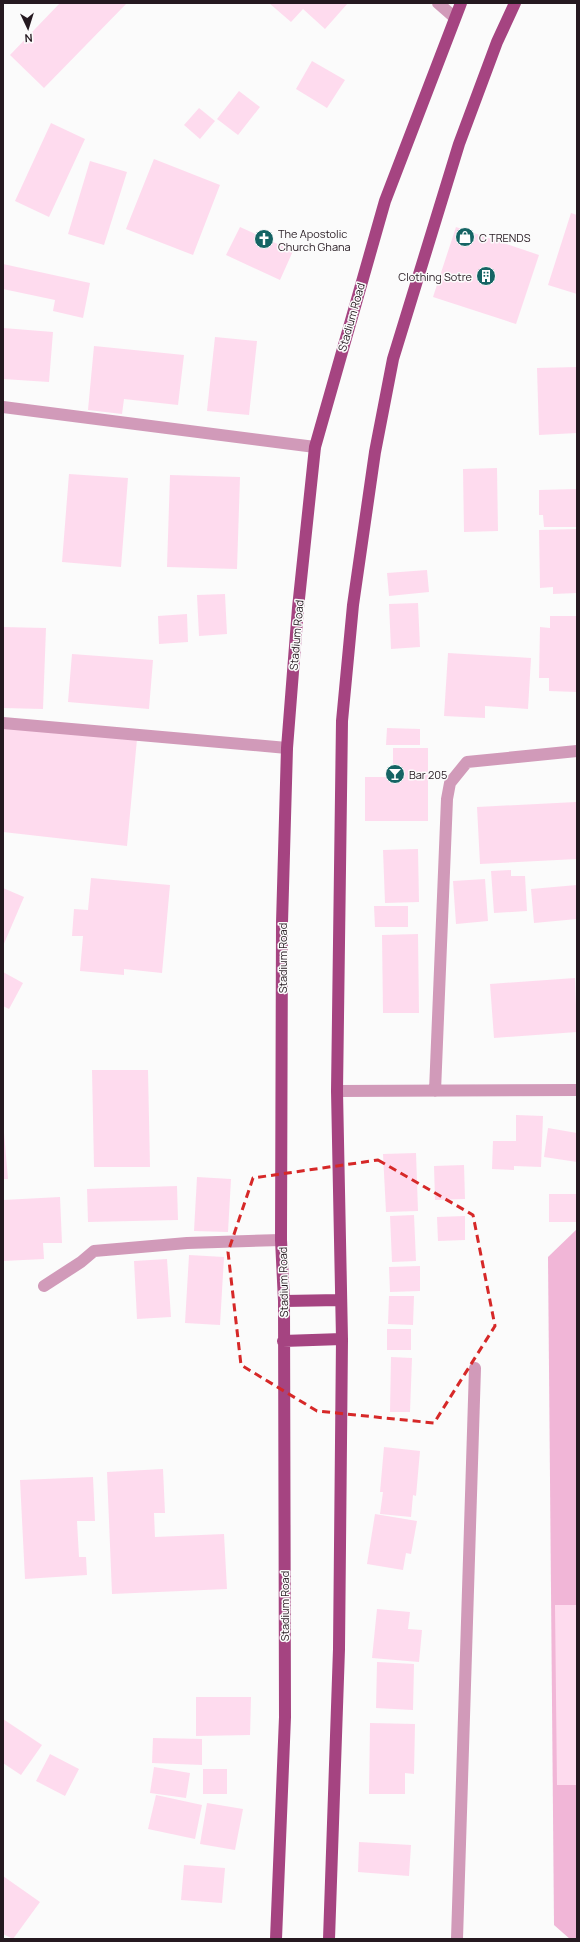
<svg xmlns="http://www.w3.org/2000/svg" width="580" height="1942" font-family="Manrope,sans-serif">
	<rect width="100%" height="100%" fill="#fbfbfb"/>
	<path fill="#f1b6d7" d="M577,1229V1939H570L554,1925L548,1257Z"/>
	<path fill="#fedbee" d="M60,3H127L44,88L10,55Z
		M269,3H348L325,29L303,9L291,22Z
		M312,61L345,80L327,108L296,89Z
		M239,91L260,107L238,135L217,119Z
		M199,108L215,121L200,139L184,125Z
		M51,123L85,139L49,217L15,201Z
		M154,159L220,185L193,255L126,229Z
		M90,161L127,172L104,245L68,234Z
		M571,213L577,215V294L548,285Z
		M240,227L293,251L280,280L226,255Z
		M456,227L539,255L516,324L433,297Z
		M3,264L90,283L83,318L53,311L55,300L3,289Z
		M3,328L53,332L49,382L3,379Z
		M215,337L257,341L249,415L207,411Z
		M94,346L184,355L178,405L124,399L122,414L88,410Z
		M577,367V433L539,435L537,368Z
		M497,468L498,531L464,532L463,469Z
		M69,474L128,478L121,567L62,562Z
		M170,475L240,477L237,569L167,567Z
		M577,489V527H544L543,515H539V490Z
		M577,529V593L553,594V587L540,588L539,530Z
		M427,570L429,592L389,596L387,573Z
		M225,594L227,634L199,636L197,595Z
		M418,603L420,647L391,649L389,604Z
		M187,614L188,642L159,644L158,616Z
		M550,616H577V692L549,691V678H539L540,627L550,628Z
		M3,627L46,628L43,709L3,708Z
		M448,653L531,658L528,709L485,706V718L444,716Z
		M72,654L153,660L149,709L68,702Z
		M3,726L137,739L127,846L3,832Z
		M387,728L420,729V745H386Z
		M393,748H428V821H365V777H393Z
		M576,802L577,859L480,864L477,807Z
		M418,849L419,902L385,903L383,850Z
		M511,870V876H525L527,911L494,913L491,871Z
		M91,878L170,885L162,973L124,969V975L80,971L83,936H72L74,909L88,910Z
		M485,879L488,921L456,924L453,881Z
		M577,885V919L534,923L531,889Z
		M3,888L24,897L3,946Z
		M374,906H408V927H375Z
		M418,934L419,1013H383L382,935Z
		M3,972L23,983L9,1009L3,1006Z
		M575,978L577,1032L494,1038L490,984Z
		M92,1070H148L150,1167H94Z
		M516,1115L543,1116L541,1167L514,1166V1170L492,1169L493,1141H516Z
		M3,1121L8,1179H3Z
		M548,1128L577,1133V1162L544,1157Z
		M416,1153L418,1211L386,1212L383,1154Z
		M464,1165L465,1199L435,1200L434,1166Z
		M197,1177L231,1179L228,1232L194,1231Z
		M177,1186L178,1220L88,1222L87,1189Z
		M549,1194H577V1222H549Z
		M60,1197L62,1243H43L44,1259L3,1261V1200Z
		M414,1215L416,1261L392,1262L390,1216Z
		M465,1216V1240L438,1241L437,1217Z
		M189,1255L224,1257L220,1325L185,1323Z
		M167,1259L171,1317L137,1319L134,1261Z
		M420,1266V1291L390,1292L389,1267Z
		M389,1296H414L413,1325L388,1324Z
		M387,1329H411V1350H387Z
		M391,1357L412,1358L410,1412H390Z
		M384,1447L420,1451L416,1496L413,1495L411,1517L380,1514L383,1492H380Z
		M163,1469L165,1513H154L155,1537L224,1534L227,1589L112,1594L107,1472Z
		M93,1477L95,1521H77L79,1557H86L87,1575L25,1579L20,1480Z
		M375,1514L417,1521L411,1554L406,1553L403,1570L367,1564Z
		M555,1605H577V1785H557Z
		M377,1609L410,1612L408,1629L422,1630L419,1662L372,1658Z
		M377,1662L414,1664L413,1710L376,1708Z
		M196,1697H251L250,1735L196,1736Z
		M3,1719L42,1745L21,1775L3,1763Z
		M370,1723L415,1724L414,1774L405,1773V1794H369Z
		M153,1738L202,1739V1765L152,1763Z
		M50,1754L79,1769L65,1796L36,1781Z
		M154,1767L190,1773L186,1798L150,1793Z
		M203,1769H227V1794H203Z
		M156,1795L202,1805L195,1839L148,1829Z
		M207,1803L243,1809L235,1850L200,1844Z
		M359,1842L411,1845L409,1876L358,1872Z
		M184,1865L225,1868L222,1903L181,1900Z
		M3,1876L40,1902L13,1939L3,1934Z"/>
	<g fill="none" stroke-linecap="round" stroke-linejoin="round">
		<path stroke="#d19ab9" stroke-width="12" d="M438,3L454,17
			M3,407L315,447
			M3,723L287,748
			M337,1091L577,1090
			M435,1091L447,799L450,783L467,762L577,751
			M44,1286L81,1262L94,1251L187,1243L281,1240
			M457,1939L475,1368"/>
		<path stroke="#a54481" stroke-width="12" d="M284,1301L340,1300
			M283,1341L342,1339
			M276,1939L285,1717L284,1301L281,1240L282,923L287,748L298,608L315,447L385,201L461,3
			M329,1939L339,1649L342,1339L337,1091L342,721L353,605L375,452L393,359L459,144L497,42L515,3"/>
	</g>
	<path fill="none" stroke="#d62828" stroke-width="3" stroke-dasharray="8 5" stroke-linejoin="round" d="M378,1160L473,1215L495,1326L434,1423L317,1411L241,1365L228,1252L253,1178Z"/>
	<defs>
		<symbol id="shop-disc" viewBox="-11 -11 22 22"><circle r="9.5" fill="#156464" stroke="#fbfbfb"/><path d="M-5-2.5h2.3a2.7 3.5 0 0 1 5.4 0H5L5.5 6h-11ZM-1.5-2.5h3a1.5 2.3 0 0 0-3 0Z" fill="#fff"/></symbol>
		<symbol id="church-disc" viewBox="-11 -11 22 22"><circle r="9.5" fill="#156464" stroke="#fbfbfb"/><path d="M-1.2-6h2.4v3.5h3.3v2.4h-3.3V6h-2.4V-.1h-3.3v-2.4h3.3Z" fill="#fff"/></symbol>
		<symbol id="building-disc" viewBox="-11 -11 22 22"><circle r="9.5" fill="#156464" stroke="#fbfbfb"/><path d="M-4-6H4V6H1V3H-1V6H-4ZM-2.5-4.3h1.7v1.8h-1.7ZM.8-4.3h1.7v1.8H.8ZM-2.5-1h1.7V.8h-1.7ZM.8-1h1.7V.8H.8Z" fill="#fff"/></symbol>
		<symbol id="bar-disc" viewBox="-11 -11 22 22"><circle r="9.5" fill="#156464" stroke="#fbfbfb"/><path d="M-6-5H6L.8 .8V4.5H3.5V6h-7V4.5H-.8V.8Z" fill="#fff"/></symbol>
	</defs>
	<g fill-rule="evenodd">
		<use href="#shop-disc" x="454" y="226" width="22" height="22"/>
		<use href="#church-disc" x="253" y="228" width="22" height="22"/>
		<use href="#building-disc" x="475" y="265" width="22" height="22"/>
		<use href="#bar-disc" x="384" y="763" width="22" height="22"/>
	</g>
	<g text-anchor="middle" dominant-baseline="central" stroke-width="3" stroke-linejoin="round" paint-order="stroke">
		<g font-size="11" fill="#251920" stroke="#fbfbfb" text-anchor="start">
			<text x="278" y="233">The Apostolic<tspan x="278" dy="13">Church Ghana</tspan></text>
			<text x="479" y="237">C TRENDS</text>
			<text x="472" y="276" text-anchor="end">Clothing Sotre</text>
			<text x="409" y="774">Bar 205</text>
		</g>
		<g font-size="11" fill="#251920" stroke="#fbfbfb">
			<text transform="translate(351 317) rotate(-74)">Stadium Road</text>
			<text transform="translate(296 635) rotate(-85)">Stadium Road</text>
			<text transform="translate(282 958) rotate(-90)">Stadium Road</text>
			<text transform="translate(283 1282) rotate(-91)">Stadium Road</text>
			<text transform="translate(284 1606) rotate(-90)">Stadium Road</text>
		</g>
	</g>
	<rect width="580" height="1942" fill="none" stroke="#251920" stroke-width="8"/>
	<g transform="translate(28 28) rotate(176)" stroke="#fbfbfb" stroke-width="3" paint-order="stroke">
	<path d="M0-3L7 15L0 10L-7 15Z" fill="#251920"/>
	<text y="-6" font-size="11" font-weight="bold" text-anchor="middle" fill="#251920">N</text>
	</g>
</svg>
